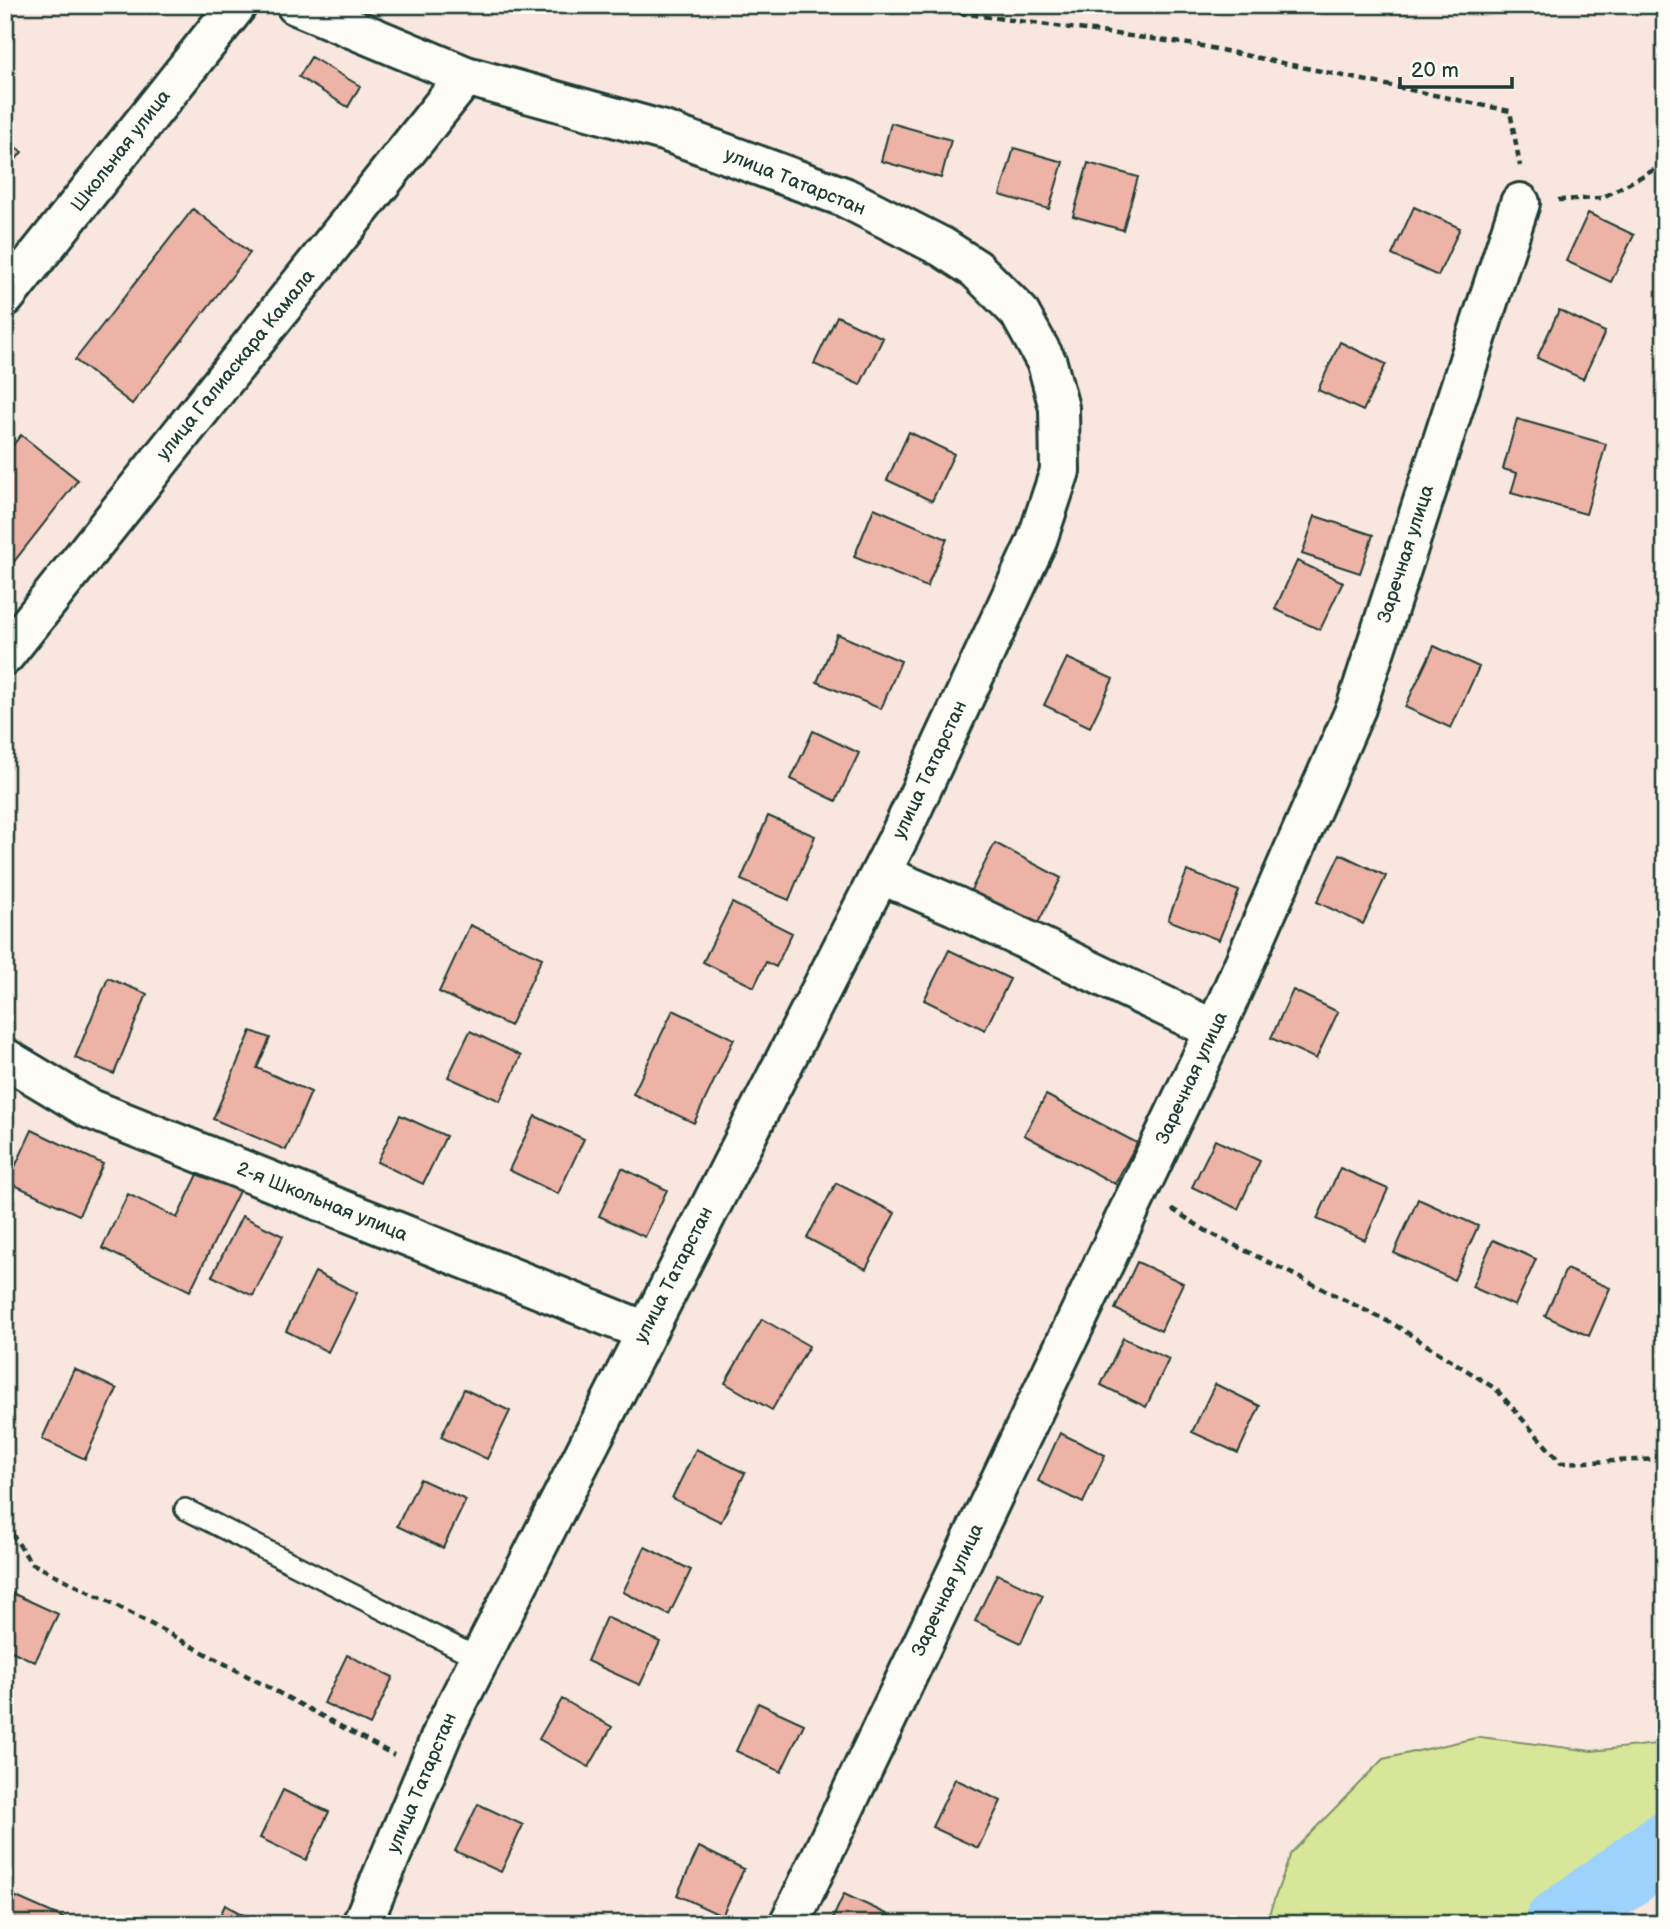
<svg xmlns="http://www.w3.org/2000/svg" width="1670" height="1929" font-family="'Balsamiq Sans',sans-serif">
	<rect width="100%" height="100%" fill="#f8e6df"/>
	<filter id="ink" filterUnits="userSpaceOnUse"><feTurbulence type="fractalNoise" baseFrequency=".0143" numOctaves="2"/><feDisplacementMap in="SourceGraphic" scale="14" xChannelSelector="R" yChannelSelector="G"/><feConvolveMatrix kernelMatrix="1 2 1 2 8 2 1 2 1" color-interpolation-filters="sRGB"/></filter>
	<g filter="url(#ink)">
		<path fill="#d7e699" stroke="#7b9266" stroke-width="2" d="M1480,1737L1592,1751L1665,1743V1887L1611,1924H1271L1268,1917L1291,1853L1383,1759Z"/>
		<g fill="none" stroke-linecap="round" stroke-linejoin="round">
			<path stroke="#9cd2fb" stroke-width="68" d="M1558,1924L1665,1846"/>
		</g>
		<path fill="#ecb3a6" stroke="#1f3d34" stroke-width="2" d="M311,57L360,86L348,107L299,77Z
			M891,123L951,140L941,178L881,161Z
			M5,139L22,152L5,173Z
			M1014,148L1063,162L1049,209L1000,195Z
			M1088,163L1138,177L1123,230L1073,216Z
			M1414,207L1460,228L1438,276L1392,255Z
			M193,209L250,253L132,404L75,360Z
			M1588,213L1634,235L1611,282L1566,261Z
			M1559,310L1605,332L1583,379L1537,358Z
			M837,316L883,338L860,385L814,364Z
			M1340,342L1386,364L1363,411L1318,390Z
			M1517,419L1606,444L1586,514L1511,493L1517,473L1503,469Z
			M909,432L954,454L932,501L887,480Z
			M21,435L78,480L5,573V455Z
			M874,508L947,539L927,587L854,557Z
			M1315,516L1373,535L1360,573L1302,554Z
			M1297,561L1343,582L1320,630L1275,609Z
			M837,634L901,661L881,709L817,682Z
			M1434,646L1479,667L1451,728L1405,707Z
			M1067,658L1113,679L1090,727L1044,705Z
			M813,731L859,753L836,801L791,779Z
			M768,816L815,836L789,900L741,880Z
			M995,843L1061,878L1036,927L969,894Z
			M1340,854L1386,876L1363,924L1317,902Z
			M1187,871L1239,891L1219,940L1168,920Z
			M732,903L792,933L776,967L766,962L754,987L703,962Z
			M470,925L542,958L510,1026L439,992Z
			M949,950L1010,979L985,1030L924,1000Z
			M108,978L147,994L114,1074L75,1058Z
			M1293,990L1338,1012L1316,1059L1271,1038Z
			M673,1010L734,1039L694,1123L633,1094Z
			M251,1031L270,1038L257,1068L311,1092L286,1150L213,1119Z
			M470,1031L521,1056L500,1101L448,1077Z
			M1046,1095L1137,1143L1115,1184L1024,1135Z
			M400,1115L446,1136L423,1184L377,1162Z
			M535,1116L584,1139L558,1194L509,1170Z
			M32,1130L103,1164L79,1215L8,1182Z
			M1215,1140L1260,1161L1238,1209L1192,1187Z
			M201,1168L241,1187L190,1291L102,1248L128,1194L177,1218Z
			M622,1168L667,1190L645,1237L599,1216Z
			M1340,1168L1388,1189L1365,1240L1317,1219Z
			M836,1183L895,1213L866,1269L807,1238Z
			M1418,1199L1478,1226L1454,1280L1394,1253Z
			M242,1216L283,1236L253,1296L212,1276Z
			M1493,1240L1536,1259L1515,1306L1472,1287Z
			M1137,1262L1183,1283L1161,1331L1115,1309Z
			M1566,1269L1610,1288L1589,1336L1545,1316Z
			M315,1272L357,1293L328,1352L286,1331Z
			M762,1319L809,1346L772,1410L725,1383Z
			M1123,1338L1169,1359L1146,1407L1101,1385Z
			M74,1369L117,1389L85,1459L42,1439Z
			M1215,1384L1260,1406L1238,1453L1192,1432Z
			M464,1389L510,1411L487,1459L441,1437Z
			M1060,1433L1105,1455L1083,1503L1038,1481Z
			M696,1449L745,1473L721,1522L672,1498Z
			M420,1479L466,1500L443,1548L397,1526Z
			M645,1547L691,1570L669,1615L623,1592Z
			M997,1574L1043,1595L1021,1643L975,1621Z
			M12,1593L58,1614L35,1662L5,1648V1607Z
			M606,1617L660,1642L640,1685L587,1661Z
			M347,1655L393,1677L370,1725L324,1703Z
			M562,1699L612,1727L589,1767L539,1739Z
			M758,1703L804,1724L781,1772L736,1751Z
			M955,1779L1001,1801L978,1848L932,1827Z
			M283,1790L329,1812L306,1860L260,1838Z
			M478,1804L523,1825L501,1872L455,1851Z
			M699,1847L744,1869L722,1916L677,1895Z
			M5,1892L66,1919L64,1924H5Z
			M844,1894L889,1915L885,1924H830Z
			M225,1905L260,1924H216Z"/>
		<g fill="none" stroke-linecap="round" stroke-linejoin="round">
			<defs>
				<path id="service" d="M185,1509L480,1659"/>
				<path id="minor" d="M296,5L466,76L664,131L844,197L942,247L976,269L1019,312L1047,363L1059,408L1060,471L1036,543L900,835L445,1727L362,1924
					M5,297L237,5
					M5,655L466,76
					M880,874L955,906L1215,1030
					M5,1058L88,1108L645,1331
					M789,1924L1215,1030L1356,708L1520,203"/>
			</defs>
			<use href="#service" stroke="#1f3d34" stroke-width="24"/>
			<use href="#minor" stroke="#1f3d34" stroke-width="44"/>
			<path stroke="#1f3d34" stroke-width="4.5" stroke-dasharray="7 5" stroke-linecap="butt" d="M900,5L1197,45L1510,111L1520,166
				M1558,200L1601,198L1665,164
				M1172,1209L1208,1232L1395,1325L1496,1389L1561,1463L1665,1459
				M5,1523L31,1563L112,1603L394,1755"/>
			<use href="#service" stroke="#fdfcf7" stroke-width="19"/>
			<use href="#minor" stroke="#fdfcf7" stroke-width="38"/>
		</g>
	</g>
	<g text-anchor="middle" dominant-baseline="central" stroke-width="5" stroke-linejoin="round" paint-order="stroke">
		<g font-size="19" fill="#1f3d34" stroke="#fdfcf7">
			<text transform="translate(121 151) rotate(-52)">Школьная улица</text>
			<text transform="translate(795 182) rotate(22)">улица Татарстан</text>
			<text transform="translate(236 365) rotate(-51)">улица Галиаскара Камала</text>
			<text transform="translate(1406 554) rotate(-72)">Заречная улица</text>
			<text transform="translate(930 770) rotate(-65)">улица Татарстан</text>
			<text transform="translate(1192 1078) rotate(-65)">Заречная улица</text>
			<text transform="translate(322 1202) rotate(22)">2-я Школьная улица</text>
			<text transform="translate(674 1275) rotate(-63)">улица Татарстан</text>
			<text transform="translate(948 1590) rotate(-65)">Заречная улица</text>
			<text transform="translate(422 1783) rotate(-67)">улица Татарстан</text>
		</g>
	</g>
	<rect width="1670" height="1929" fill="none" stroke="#fdfcf7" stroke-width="28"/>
	<rect x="14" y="14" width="1642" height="1901" fill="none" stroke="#1f3d34" stroke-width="2.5" filter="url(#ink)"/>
	<path d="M1400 77v10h112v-10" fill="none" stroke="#1f3d34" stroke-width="3.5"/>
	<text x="1411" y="77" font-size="21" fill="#1f3d34" stroke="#fdfcf7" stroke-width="5" paint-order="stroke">20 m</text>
</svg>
